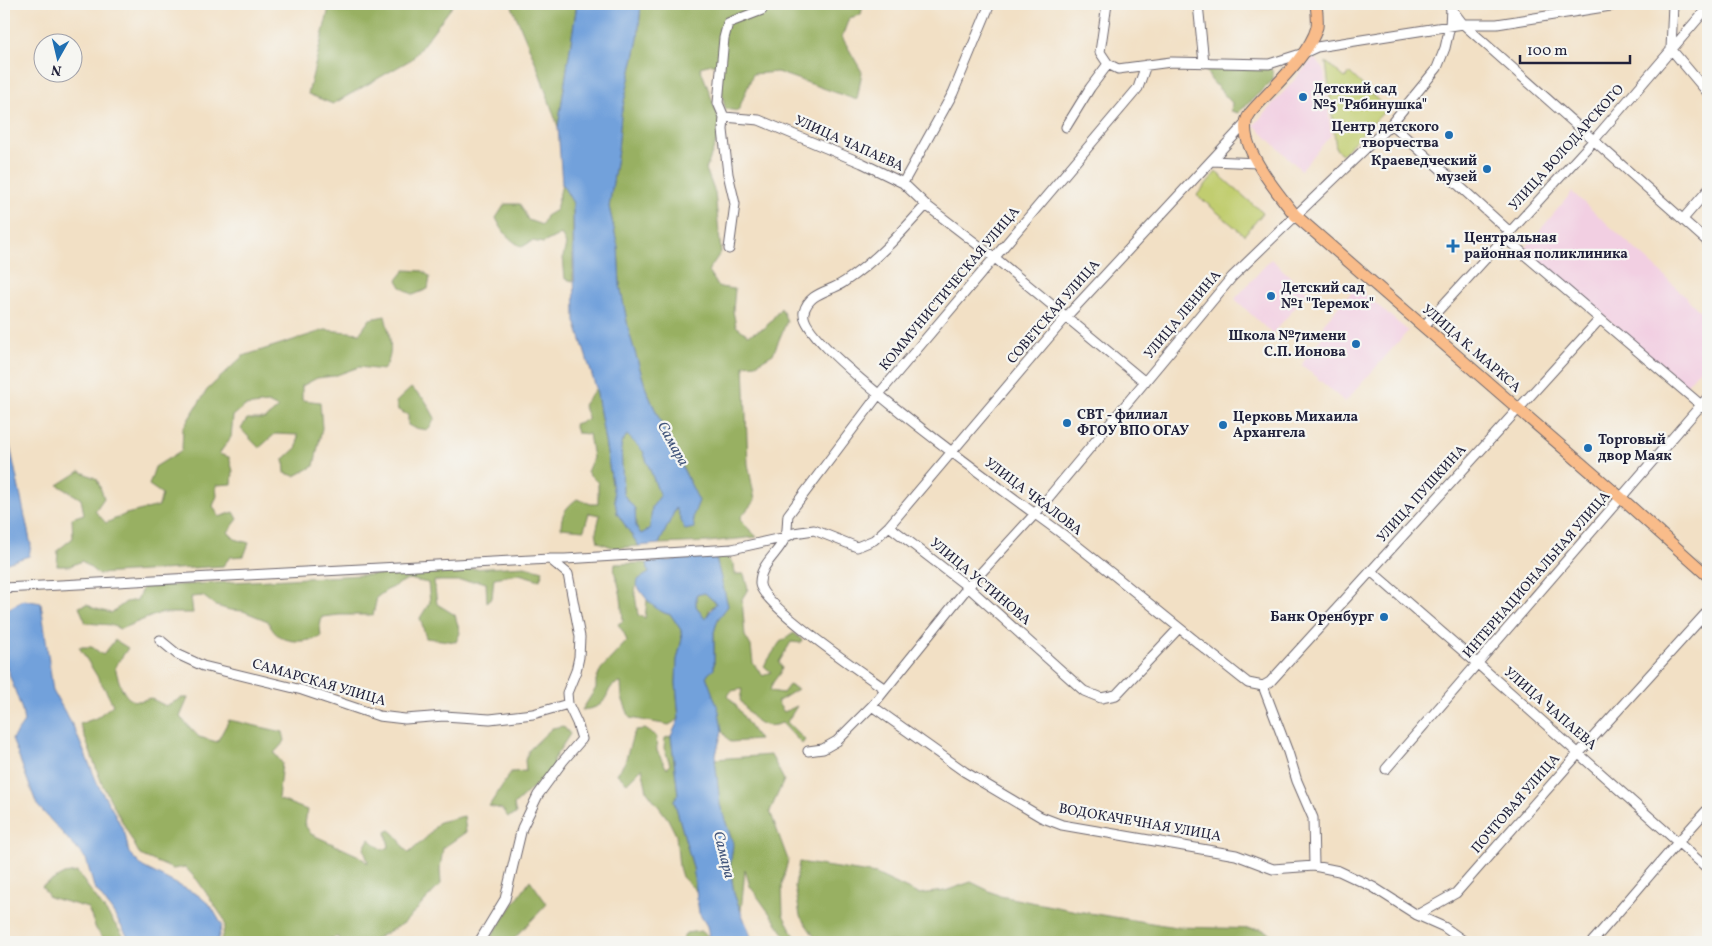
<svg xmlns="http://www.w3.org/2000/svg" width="1712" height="946" font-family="Vollkorn,serif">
	<rect width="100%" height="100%" fill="#f6f6f2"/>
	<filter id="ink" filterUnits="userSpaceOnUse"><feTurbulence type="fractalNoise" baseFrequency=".02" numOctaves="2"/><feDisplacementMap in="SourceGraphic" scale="10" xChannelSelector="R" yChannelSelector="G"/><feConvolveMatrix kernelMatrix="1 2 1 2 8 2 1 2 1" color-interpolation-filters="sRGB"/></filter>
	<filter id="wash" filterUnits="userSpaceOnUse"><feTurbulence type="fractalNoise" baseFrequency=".0096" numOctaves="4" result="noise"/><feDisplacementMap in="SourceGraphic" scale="20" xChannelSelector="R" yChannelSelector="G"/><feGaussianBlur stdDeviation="1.12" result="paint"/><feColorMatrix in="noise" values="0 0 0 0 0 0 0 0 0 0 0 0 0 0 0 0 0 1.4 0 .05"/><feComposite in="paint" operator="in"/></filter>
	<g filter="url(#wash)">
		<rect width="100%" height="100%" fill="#f2e0c5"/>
		<path fill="#f2cfe2" d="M1314,58L1324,69L1331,135L1301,170L1254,125Z
			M1572,192L1653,265L1708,319V359L1686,386L1524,249Z
			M1271,259L1308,293L1272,334L1235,299Z
			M1356,287L1408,331L1345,402L1302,365L1306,357L1327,331L1323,324Z"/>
		<path fill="#c1cd6f" stroke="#727855" d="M1326,62L1345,78L1350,73L1387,109L1342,154L1336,149Z
			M1216,172L1263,213L1244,235L1197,195Z"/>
		<path fill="#98b062" stroke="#5d694e" d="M330,4H454L412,59L333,104L308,94Z
			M511,4H577L558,127L537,66Z
			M641,4H863L861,15L849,18L842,37L862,72L857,100L777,72L753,74L738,111L725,109L717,66L712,64L700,67L720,121L716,143L706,169L715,193L721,252L708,271L719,287L735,289L733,311L736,326L748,335L765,328L781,308L787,321L773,354L756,364L744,365L748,464L755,500L741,517L742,522L757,537L708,542L659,544L676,508L693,516L695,507L686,474L665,432L646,389L629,332L620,285L618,247L609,207L618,150L621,115L638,39Z
			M1204,67H1268L1273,71V80L1238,113L1231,111L1232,103L1211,80Z
			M562,184L573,203V281L565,279L563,257L566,244L561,234L543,243L532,241L522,247C509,240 502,231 496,218L505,204H520L528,220L542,225L546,216L556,210Z
			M405,270L423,271L430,277L428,289L413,295L401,287L397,280Z
			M385,316C389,333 396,355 383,370L359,367L334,376L317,378L302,386V400L320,402L322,428L314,466L295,476L285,473L284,459L297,447L298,435L275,434L259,448L241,429L247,419H265L278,408L268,403L245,406L233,416L231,437L219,454L229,457L233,471L232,484L216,485L217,496L213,506L219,517L234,512L238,519L228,532L235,539L249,543L244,556L230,557L223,566L98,574L82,561L70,566H57L58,550L73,538L72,518L84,514L81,499L58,485L80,471L97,479L104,498L95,511L106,523L126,514L159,506L162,494L149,485L155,467L182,450L183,428L207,390L243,356L325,330L360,333L370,319Z
			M411,388L425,400L435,418L428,430L414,428L408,425V415L398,410L396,402Z
			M596,388L617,513L639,546L615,548L598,542L596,532L600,515L589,513L584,530L561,528C561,514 566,507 577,499L591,504H598V483L587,472L593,458L589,434L577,433L574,424L589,419L583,405Z
			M627,435L643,451L660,496L652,507L650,529L641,534L636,527L635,509L623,494L621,443Z
			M724,553L734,564L735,574H744L748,589L742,599L745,636L751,646L753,663L763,676L771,672L764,666L780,642L794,633L802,640L801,643L791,642L779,662L782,668C779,678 772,679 770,691L783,693L789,685L798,689L777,702L784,712L797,706L787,722L805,740L802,744L782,723C760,732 751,716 740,700L742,689L731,691L728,696C740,709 748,725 759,740L730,742L722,731L706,675L714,669V632L718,619L728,606L715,555Z
			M647,563L649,573C629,585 636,595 638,615L645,618L647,600L664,613L671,615L681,630L682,639L677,660L676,683L679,719L669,725L630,718L622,698L621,683C607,684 610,695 602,703C597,708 589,709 582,710L596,688V680L601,669L627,641L624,633L618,624L623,621C622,610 622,599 619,587C617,577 613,575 615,564Z
			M525,566L543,571L540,580L519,574L494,578L492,598L487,602L486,583L479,581H434L437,604L455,615L460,633L456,642L426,638L420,618L430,602L428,583L408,579L387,590L377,597L373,615H339L322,617L320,626L321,637C300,644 276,644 268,621L243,611L230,610L216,606L203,596L191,597L193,613H160L120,629L111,625L86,623L79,607L87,604L93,608L111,613L126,602L137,600L143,587Z
			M705,593L716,603L710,609L705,620L696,606V594Z
			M115,640L128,648L115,667C118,678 123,702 138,701C142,701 146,699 150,698L166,706L182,698H188L180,717L199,737L217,742L229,720L283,732L285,741L274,753L282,763L278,799L307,810L305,825L311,834L357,855L368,863L364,848L369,839L383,850L389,847L386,832L390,830C402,839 400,846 409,853L427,837L439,822L464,816L466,832L443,848L440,869L441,884L404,923L370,942H340L338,937L322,940L323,942H220L225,926L224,919L198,881L185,867L173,869L140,855L102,784L80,724L96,718L113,705L105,689L79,647H92L103,655Z
			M563,726L570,734L553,760L554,768L514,805L516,814L508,817L502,809L489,806L511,772L526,771L525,760L529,750L552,728Z
			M645,729L656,736L657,751L667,769L670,764L664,748L665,738L671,736L678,794L674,800L693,867L698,893L682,877L679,867L676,835L668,819L647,791L642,768L627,783L617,774L625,762L633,735L636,730Z
			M771,755L784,780L770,811L788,860L782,884L783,915L798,942H790L750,886L745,870L741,911L734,894L730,867L733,844L720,805L715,759Z
			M799,862L876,874L918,894L945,891L971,882L1000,896L1077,911L1176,927L1261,929L1288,942H818L800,916L795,886Z
			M77,872L128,942H106L96,929L88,908L49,897L42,886L64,874Z
			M530,880L547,904L513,940L512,942H490L493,934Z
			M701,931L708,936L710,942H681L686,933Z"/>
		<path fill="#72a1db" stroke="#4a628b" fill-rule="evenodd" d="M577,4H641L638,39L621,115L618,150L609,207L618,247L620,285L629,332L646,389L665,432L699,501L693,516L694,528L685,530L676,508L659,544L639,546L617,513L596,388L575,321L573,203L562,184L558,127ZM627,435L643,451L660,496L652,507L650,529L641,534L636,527L635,509L623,494L621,443Z
			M4,418L31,545L29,556L4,564Z
			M715,555L728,606L718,619L714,632V669L706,676L719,711L722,731L715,759L720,805L733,844L730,867L734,894L753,942H710L707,926L699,913L693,867L674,800L678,794L671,736L679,719L676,683L677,660L682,639L681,630L671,615C654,611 645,598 636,584L639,579L649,573L647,563ZM705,593L716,603L705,619L696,606V595Z
			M24,600L41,603L53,691L74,728L99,787L115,814L125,834L129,853L143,867L198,895L211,906L222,925L217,942H131L112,911L94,887L86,859L37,805L12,739L24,722L22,710L4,660V611Z"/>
	</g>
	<g filter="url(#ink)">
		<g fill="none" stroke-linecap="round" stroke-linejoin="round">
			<defs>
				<path id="minor" d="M1107,4L1100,52L1108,64L1118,69L1171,62L1269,64L1304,53L1317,47L1463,24H1497L1623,4
					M1198,4L1204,63
					M1673,4L1671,49L1708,93
					M1450,7L1463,24L1708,242
					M724,117L759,120L862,163L903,183L926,205L995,258L1145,382
					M724,117L718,103L724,38L728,23L762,10L764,4
					M724,117L723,130L728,174L735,204L729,249
					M1391,124L1510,232
					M1066,127L1090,88L1108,64
					M1211,161L1258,163
					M903,183L953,93L990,4
					M926,205C901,233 876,261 844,282C830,292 809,292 804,312C796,345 1031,510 1065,536C1126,584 1186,634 1248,683L1263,686
					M1683,219L1708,190
					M1505,238L1708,411
					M1423,327L1594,140L1708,7
					M889,526L968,587L1084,691L1101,698L1116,695L1179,628
					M1371,571L1478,664L1708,869
					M4,588L550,559H565L732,549L786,537L794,533L814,530L857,547L874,540L889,526L1067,316L1246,123
					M160,640L177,654L203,666L302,690L379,716L405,719L444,716L490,719L533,714L568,704
					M1263,686L1270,682L1600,319
					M1263,686L1288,752L1297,781L1313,818L1314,866
					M885,689C864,674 761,604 760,584C759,565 778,554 785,538C788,532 787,522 788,515L879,394L1138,88L1146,65
					M872,706L965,772L1041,817L1062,825L1236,855L1273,869L1314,866L1339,871L1373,887L1417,915L1444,927L1465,942
					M808,751L823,749L837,741L872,706L968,587L1034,515L1232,277L1391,124L1437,68L1445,48L1450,26L1451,8
					M1386,769L1708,397
					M1417,915L1456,893L1579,753L1708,611
					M479,942L505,899L522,828L538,795L563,761L582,739L577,723L568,704L567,693L576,671L579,657L580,637L568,574L550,559
					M1592,942C1631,898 1668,852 1708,809"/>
				<path id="major" d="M1316,4C1317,12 1318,19 1317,27C1310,55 1270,90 1251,112C1249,115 1246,119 1246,123C1241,150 1279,195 1295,215L1621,498L1708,576"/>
			</defs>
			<use href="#minor" stroke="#6b646b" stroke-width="11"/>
			<use href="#major" stroke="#6b646b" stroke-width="13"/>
			<use href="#minor" stroke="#fff" stroke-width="9"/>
			<use href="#major" stroke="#f9bc8a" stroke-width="11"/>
		</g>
	</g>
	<g fill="#1f6fb2" stroke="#f6f6f2" stroke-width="2">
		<circle cx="1303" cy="97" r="5"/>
		<circle cx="1449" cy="135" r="5"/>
		<circle cx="1487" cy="169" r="5"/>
		<path d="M1450.5 238.5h5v5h5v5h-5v5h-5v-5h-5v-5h5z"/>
		<circle cx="1271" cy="296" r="5"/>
		<circle cx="1356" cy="344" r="5"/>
		<circle cx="1067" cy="423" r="5"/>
		<circle cx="1223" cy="425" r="5"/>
		<circle cx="1588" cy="448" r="5"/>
		<circle cx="1384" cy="617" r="5"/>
	</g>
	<g text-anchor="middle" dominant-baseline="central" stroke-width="4.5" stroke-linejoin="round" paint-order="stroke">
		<g font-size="14" font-weight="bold" fill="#22223b" stroke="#f6f6f2" text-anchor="start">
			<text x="1313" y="89">Детский сад<tspan x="1313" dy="16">№5 "Рябинушка"</tspan></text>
			<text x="1439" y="127" text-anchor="end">Центр детского<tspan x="1439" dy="16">творчества</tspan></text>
			<text x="1477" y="161" text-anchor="end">Краеведческий<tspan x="1477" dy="16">музей</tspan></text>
			<text x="1464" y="238">Центральная<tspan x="1464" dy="16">районная поликлиника</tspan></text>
			<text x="1281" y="288">Детский сад<tspan x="1281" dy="16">№1 "Теремок"</tspan></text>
			<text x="1346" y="336" text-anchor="end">Школа №7имени<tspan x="1346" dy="16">С.П. Ионова</tspan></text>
			<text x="1077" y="415">СВТ - филиал<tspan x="1077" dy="16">ФГОУ ВПО ОГАУ</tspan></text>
			<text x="1233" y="417">Церковь Михаила<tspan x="1233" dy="16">Архангела</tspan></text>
			<text x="1598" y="440">Торговый<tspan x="1598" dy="16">двор Маяк</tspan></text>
			<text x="1374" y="617" text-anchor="end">Банк Оренбург</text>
		</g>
		<g font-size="14" fill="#22223b" stroke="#f6f6f2">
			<text transform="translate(849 144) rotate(24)">УЛИЦА ЧАПАЕВА</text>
			<text transform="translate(1567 148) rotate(-48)">УЛИЦА ВОЛОДАРСКОГО</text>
			<text transform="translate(950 289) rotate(-50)">КОММУНИСТИЧЕСКАЯ УЛИЦА</text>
			<text transform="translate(1054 312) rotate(-49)">СОВЕТСКАЯ УЛИЦА</text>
			<text transform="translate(1183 315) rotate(-50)">УЛИЦА ЛЕНИНА</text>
			<text transform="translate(1471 349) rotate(41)">УЛИЦА К. МАРКСА</text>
			<text transform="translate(1422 494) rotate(-48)">УЛИЦА ПУШКИНА</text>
			<text transform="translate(1033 497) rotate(37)">УЛИЦА ЧКАЛОВА</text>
			<text transform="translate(1537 575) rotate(-49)">ИНТЕРНАЦИОНАЛЬНАЯ УЛИЦА</text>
			<text transform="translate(980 582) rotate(40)">УЛИЦА УСТИНОВА</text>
			<text transform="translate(319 683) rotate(16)">САМАРСКАЯ УЛИЦА</text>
			<text transform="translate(1550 709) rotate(41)">УЛИЦА ЧАПАЕВА</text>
			<text transform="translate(1516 804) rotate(-49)">ПОЧТОВАЯ УЛИЦА</text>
			<text transform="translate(1140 823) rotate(10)">ВОДОКАЧЕЧНАЯ УЛИЦА</text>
		</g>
		<g font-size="15" font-style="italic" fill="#42557b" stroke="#f6f6f2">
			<text transform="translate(672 444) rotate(61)">Самара</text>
			<text transform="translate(723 855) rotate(76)">Самара</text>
		</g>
	</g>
	<rect width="1712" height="946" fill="none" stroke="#f6f6f2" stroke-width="20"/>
	<g transform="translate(58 58) rotate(188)"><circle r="24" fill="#f6f6f2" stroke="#a1a1a9"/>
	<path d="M0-4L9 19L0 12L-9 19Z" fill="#1f6fb2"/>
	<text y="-8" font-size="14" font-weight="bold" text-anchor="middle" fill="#22223b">N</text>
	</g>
	<path d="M1520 55v8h110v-8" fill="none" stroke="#22223b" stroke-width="2.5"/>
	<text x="1527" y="55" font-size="15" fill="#22223b" stroke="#f6f6f2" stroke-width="4" paint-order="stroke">100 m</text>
</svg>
